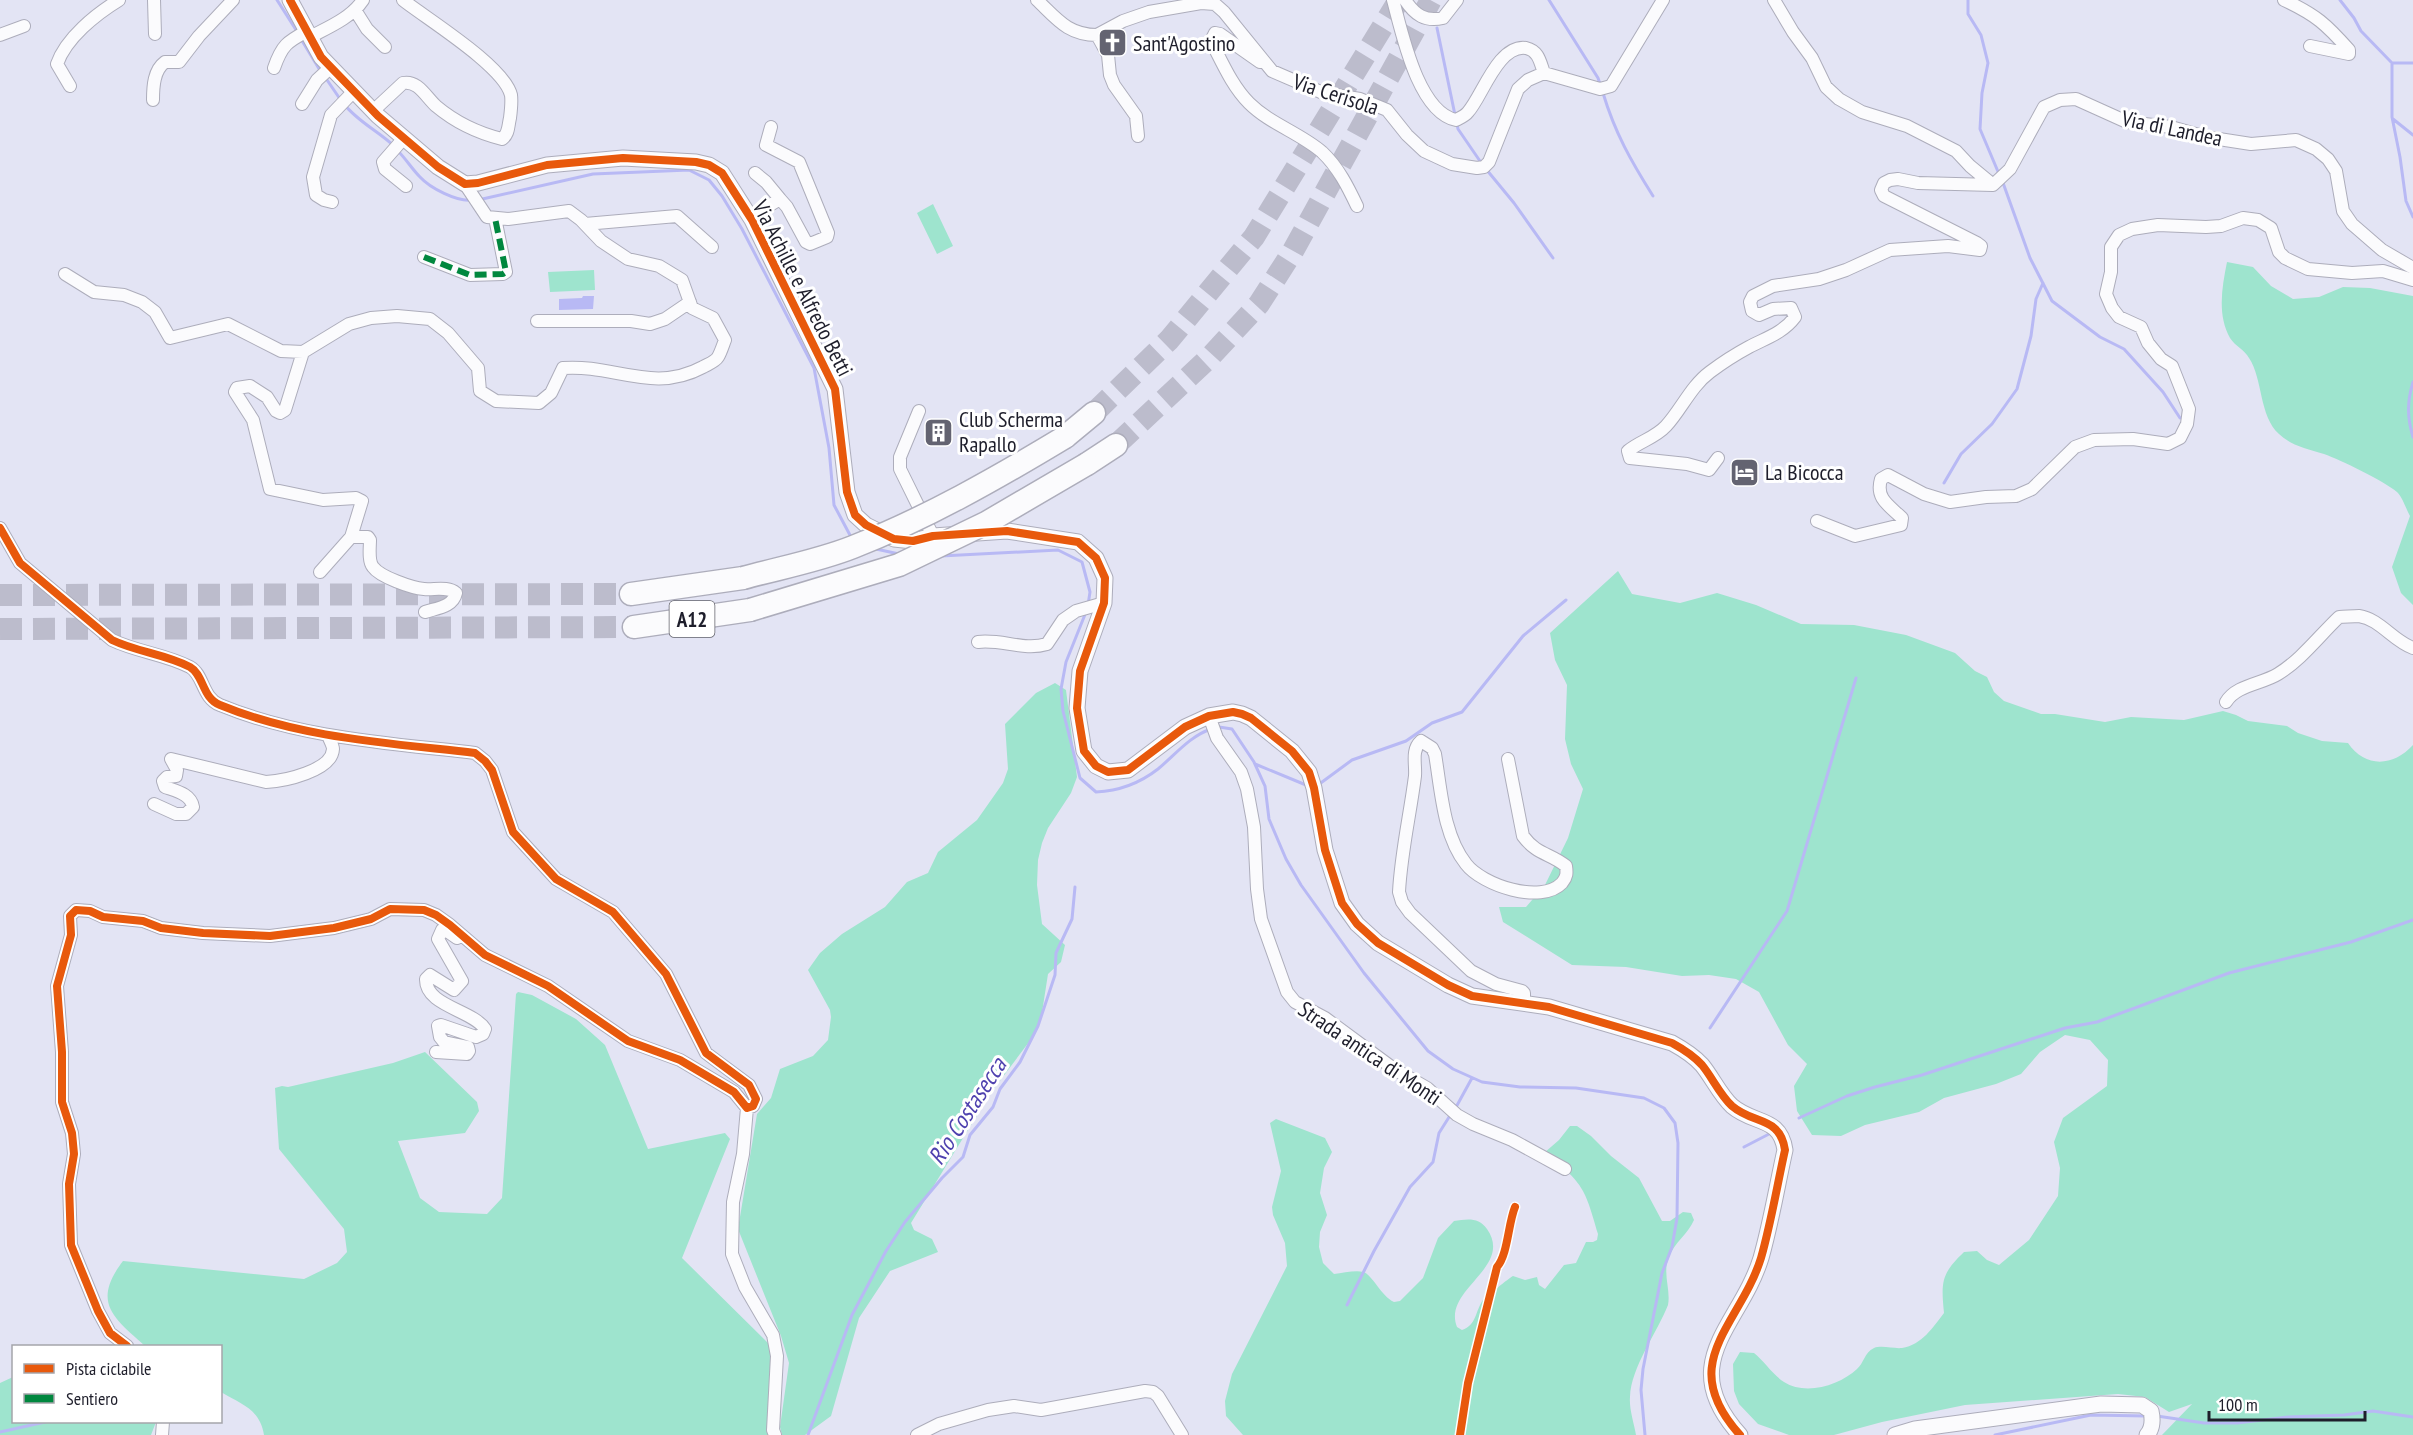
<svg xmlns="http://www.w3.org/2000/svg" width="2413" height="1435" font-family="'PT Sans Narrow',sans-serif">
	<rect width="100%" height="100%" fill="#e3e4f4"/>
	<path fill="#9ee4ce" d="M933,204L953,246L937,254L917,213Z
		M2227,262L2253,267L2271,286L2293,299L2319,297L2343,287L2370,288L2413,296V605L2401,593L2392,567L2410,516C2406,509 2403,498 2397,492C2384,481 2341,460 2324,454C2307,449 2292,446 2279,434C2259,416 2263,379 2249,358C2245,350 2235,346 2230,338C2217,315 2222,287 2227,262Z
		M594,270L595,290L550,292L548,272Z
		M1618,571L1632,594L1680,603L1717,593L1756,605L1801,624L1854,625L1906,635L1955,653L1975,671L1987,677L1994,692L2004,701L2041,714H2055L2105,722L2131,717L2184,720L2223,711L2236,715L2248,721L2287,726L2298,733L2322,741L2348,743C2365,768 2393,767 2413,745V1435H2162L2192,1404L2169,1412L2145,1397L2118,1394L1965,1405L1882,1422L1834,1435H1789L1758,1424L1739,1404L1734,1391L1733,1364L1740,1352L1754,1353C1764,1361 1773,1375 1784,1382C1806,1396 1840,1385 1857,1369C1864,1363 1864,1353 1874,1348C1882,1345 1894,1349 1902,1348C1922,1345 1933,1327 1944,1313C1941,1282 1941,1274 1964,1252L1977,1251L1987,1260L1999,1265L2029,1240L2058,1196L2060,1168L2054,1142L2063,1118L2107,1086L2108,1060L2090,1040L2065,1035L2040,1052L2021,1074L1996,1084L1944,1098L1919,1112L1865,1125L1841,1136L1812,1135L1797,1111L1794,1086L1807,1064L1788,1045L1759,992L1736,979L1709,975L1682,976L1626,967L1572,965L1503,922L1499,907H1526L1545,885L1568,838L1583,789L1571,764L1565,739L1567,685L1555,660L1550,633Z
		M1055,683L1066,690L1077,777L1071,793L1048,828L1042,843L1038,860L1037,885L1042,924L1065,945L1061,962L1048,974L1041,1019L1035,1034L990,1094L911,1223L914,1230L932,1239L938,1252L890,1271L859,1318L831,1416L805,1435H782L780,1427L789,1363L781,1336L738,1229L757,1114L771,1098L780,1069L813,1056L828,1040L831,1017L830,1010L808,970L820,953L842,934L885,907L907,882L928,873L938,852L977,820L1003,783L1008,769L1005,724L1036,693Z
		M518,992L532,995L576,1019L605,1045L648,1149L725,1133L730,1139L682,1258L772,1347L770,1435H264C260,1409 241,1404 221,1392L220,1346H145C114,1318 91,1303 123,1261L304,1279L337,1263L347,1252L344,1229L279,1149L275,1088L282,1086L288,1087L393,1063L425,1052L477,1102L479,1111L465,1133L398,1141L420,1198L439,1212L487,1214L502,1198L516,994Z
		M1276,1119L1325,1138L1332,1152L1324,1168L1320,1193L1327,1215L1320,1232L1319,1247L1323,1263L1334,1274C1343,1273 1356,1270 1363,1272C1372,1274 1381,1296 1394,1302L1400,1301L1423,1278L1438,1238L1454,1221C1467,1219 1479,1217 1487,1229C1514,1268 1442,1289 1457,1327L1462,1330C1477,1325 1475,1311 1483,1300C1486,1297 1509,1278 1513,1276L1525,1280L1537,1277L1539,1285L1545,1289L1564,1265L1576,1263L1586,1242H1593L1597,1240L1598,1234C1585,1188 1583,1182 1544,1153L1559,1140L1570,1126H1577L1591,1136L1611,1156L1639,1178L1662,1221H1670L1683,1212L1691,1213L1694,1220C1688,1234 1674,1243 1669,1257C1662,1273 1671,1289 1668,1305C1657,1333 1631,1367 1630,1397C1629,1409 1634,1423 1636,1435H1243L1226,1416L1225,1401L1232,1374L1287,1266L1285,1243L1273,1215L1272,1207L1281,1171L1270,1123Z
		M13,1377L14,1422H156L151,1435H0V1383Z"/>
	<path fill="#b8b9f4" d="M583,296H594L593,309L559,310V299L582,298Z"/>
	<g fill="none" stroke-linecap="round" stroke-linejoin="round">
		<path stroke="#b8b9f4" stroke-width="3" d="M277,0L298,33
			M1549,0L1598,78L1601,87
			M1968,0V14L1981,35L1988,63L1982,93L1980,129L1999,174
			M2340,0L2354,18L2361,31L2392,63V117L2400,157L2406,201L2413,217
			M1437,28L1455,115
			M301,39L321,72
			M2392,63H2413
			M325,77L340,99
			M1603,93C1615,133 1631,161 1653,196
			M344,104C357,121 378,131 394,146
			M2393,119L2413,135
			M1457,124L1458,129L1482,164
			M398,151C406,159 412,169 420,177C430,188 457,202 472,200
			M1486,169L1514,203L1553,258
			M2002,180L2030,258L2052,301L2100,337L2124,349L2163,392L2180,418
			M478,200L593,174L689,170L709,180L722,196L742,229L814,368L829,448L834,505L851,537
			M2413,382C2407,402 2407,417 2413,437
			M1944,483L1961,454L1992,424L2017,389L2031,336L2036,299L2043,283
			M876,549L899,554
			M941,556L1058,550L1082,562L1090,592L1088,605
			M1086,612L1066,662L1061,689L1063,711L1080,778L1096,792C1118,791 1140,783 1158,769C1175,755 1190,736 1211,729
			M1219,727L1232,729L1254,762L1265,786L1269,819L1286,859L1301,885L1364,973L1428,1051L1453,1069L1482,1082L1520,1087L1576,1088L1644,1098L1664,1108L1675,1123L1678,1143L1677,1218L1672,1247L1662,1273L1643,1369L1641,1390L1645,1435
			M1255,764L1306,785
			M1318,785L1352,760L1406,741L1432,723L1462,712L1523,636L1566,600
			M1710,1028L1787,911L1856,678
			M1455,1109L1472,1078
			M1799,1118L1847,1096L1875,1087L1922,1075L2065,1028L2097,1022L2229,973L2351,942L2413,920
			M1744,1147L1771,1133
			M1347,1305L1374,1251L1410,1187L1433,1162L1439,1133L1451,1114
			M2157,1416L2204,1423H2237L2288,1417L2344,1415L2373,1411L2413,1417
			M0,1432L45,1422
			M808,1435L852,1315L886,1251L905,1222L942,1178L963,1157L970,1135L993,1107L1000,1089L1020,1062L1038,1026L1055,975L1056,953L1072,919L1075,887
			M1995,1435L2091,1415L2146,1416"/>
		<path stroke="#bcbccc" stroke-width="22" stroke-dasharray="22 11" stroke-linecap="butt" d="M1094,413L1169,340L1254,237L1399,0
			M1116,445L1210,357L1259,304L1293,251L1431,0
			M0,595L631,594
			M0,629L634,627"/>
		<defs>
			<path id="minor" d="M154,0L155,34
				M1037,0C1057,19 1068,35 1097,35L1108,55L1110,75L1114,85L1136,116L1138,136
				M1393,0C1402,33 1418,112 1456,120C1460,118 1465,116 1468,112C1482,97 1498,44 1526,48C1539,51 1540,62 1544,73
				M1405,0C1415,15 1425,22 1443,18L1457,0
				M1774,0L1793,32L1812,58L1826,87L1839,99L1862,112L1907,126L1956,151L1970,166L1993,185L2010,169L2044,107L2060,100L2076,99L2127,122L2171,127L2206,137L2251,144L2296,140L2316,149L2328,159L2336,171L2343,211L2352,224L2382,250L2413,268
				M2284,0C2316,15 2326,24 2349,50V54L2310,46
				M355,10L367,29L385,47
				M0,35L24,26
				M1097,35L1123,21L1149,12L1201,3L1215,4L1224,12L1272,71L1323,93L1360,99L1387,110L1407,135L1424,151L1452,164L1477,168L1484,167L1489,162L1518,89L1528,80L1544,73
				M310,37C329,27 351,18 363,0
				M1260,62L1220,34L1215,33L1211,41C1222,62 1232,86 1249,103C1270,124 1300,133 1322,152C1338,167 1348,187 1357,206
				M274,68C282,45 287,42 307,31
				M1544,73L1600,89L1611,86L1663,0
				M70,86L57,64C66,38 96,14 119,0
				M153,100C153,86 154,70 165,62H179L199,36L233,0
				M302,104L317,80L331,67
				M373,111L403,83C418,80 426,97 436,106C455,122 478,133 502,139C509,134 508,126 510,118C511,110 512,102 511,95C504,66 427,19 403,0
				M404,138L383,162L385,169L406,186
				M755,173L766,182L780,199
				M332,202L324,200L316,195L313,177L331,115L354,91
				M750,217L780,199L787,207L806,242L810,244L827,237L828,233L799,162L766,145L771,127
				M585,224L677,216L712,247
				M424,257L470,275L503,274L506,272L495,218
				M65,274L94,292L124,295L142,302L155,312L170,338L228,324L281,351L303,352L349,324L371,318L397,316L430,319L448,333L478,368L480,391L496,401L539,403L551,393L563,368C614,364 653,394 703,367C708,364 715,362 718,357C721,352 723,345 725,340L713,318L692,308L682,280L659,266L628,259L601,241L581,220L569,211L508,219L487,217L465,184
				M537,321H631L650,324L665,319L690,302
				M303,352L285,410L280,413L276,411L267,397L250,386L237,388L235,392L253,420L270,489L323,500L356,498L362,501L351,537L320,572
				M919,411L900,457V469L933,536
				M1718,458L1709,470L1687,464L1630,458L1628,451C1640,441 1655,438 1666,426C1681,410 1691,386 1710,372C1722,363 1736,354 1749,347C1766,338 1783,333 1795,317L1791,308L1773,309L1759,315L1752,311L1750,302L1753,296L1773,286L1819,279L1846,270L1890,250L1948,246L1980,250L1981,246L1977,243L1884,196L1881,190L1884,183L1890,180L1898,179L1918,183L1993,185
				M1817,521L1855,536L1901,525L1902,518C1890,506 1875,499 1881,479L1888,475L1924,494L1950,502L1986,497L2016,496L2032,489L2075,447L2094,440L2133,439L2168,444L2180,438L2187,424L2189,409L2172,366L2161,359L2148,343L2141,327L2119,317L2112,308L2106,294L2111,272V247L2119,235L2132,229L2158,225L2206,227L2221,226L2243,218L2258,220L2271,228L2279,252L2285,258L2308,269L2352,273L2383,271L2413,280
				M0,528L20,563L112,640C137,652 165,654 190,667C204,675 202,698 220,705C300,738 389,743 475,753L485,761L492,770L513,832L556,879L613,912L666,974L706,1053L749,1085L756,1099L753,1106L747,1108L734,1092L680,1060L628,1041L548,986L485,955L450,925L436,915L424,910L390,909L371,919L334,928L270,936L203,933L161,928L143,921L103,917L90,911L76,910L70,916L71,935L57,986L62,1052V1102L72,1133L74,1154L69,1184L71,1245L98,1311L110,1333L127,1346
				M351,537H368L370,540C370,547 368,561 373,567C380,577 412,588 424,589C434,590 448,586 456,593C453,607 437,608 425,612
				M978,642C1002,639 1024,651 1047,644L1063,620L1076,611L1104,603
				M2226,702C2236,685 2262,684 2278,674C2301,660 2319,636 2339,617C2345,617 2352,616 2359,616C2380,619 2393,641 2413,648
				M1209,716L1217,738L1241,772L1247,789L1254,827L1257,889L1261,919L1287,992L1295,1002L1325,1018L1394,1069L1427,1088L1457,1115L1473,1124L1512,1140L1565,1169
				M1508,759L1523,836C1537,855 1550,853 1566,866C1567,873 1567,877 1562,883C1541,905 1482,885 1466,864C1443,835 1441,789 1435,754L1432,748L1421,741C1411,750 1416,764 1415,776C1410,815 1401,853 1399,892L1402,902L1410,913L1471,971L1496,984L1522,991L1524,993V1004
				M154,804L176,814H186L193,807C191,794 176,791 165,787L163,781L167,777L176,776L177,770L171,759L266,782C284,781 332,771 333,749C333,745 329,739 328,735
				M436,1052L467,1054L469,1051L468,1047L444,1042L440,1037L438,1026L441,1025L476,1037L483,1034L485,1029C473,1010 425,1006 426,979L430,975L454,990L462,981L438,939L442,930L447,931L457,938
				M747,1108L743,1154L733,1202L732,1254L745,1287L773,1335L777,1356L773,1430L775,1435
				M162,1435L163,1422
				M917,1435L939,1424L988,1410L1014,1406L1041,1410L1145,1391L1153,1392L1158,1396L1182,1435"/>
			<path id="tertiary" d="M290,0L321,57L378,116L438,167L465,184L478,183L547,165L623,158L696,162L709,165L722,173L752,220L835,389L847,492L855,515L866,525L894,539L913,541L933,536L1007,531L1078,542L1096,558L1105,578L1104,603L1080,671L1077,708L1084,751L1096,766L1108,772L1128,770L1185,727L1209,716L1233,712L1242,714L1251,718L1292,751L1309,772L1314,788L1325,850L1342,903L1357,924L1378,943L1448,985L1472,996L1549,1007L1672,1043C1683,1049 1693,1055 1702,1065C1712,1077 1720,1095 1732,1106C1754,1125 1780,1116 1785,1150C1777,1186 1771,1223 1761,1258C1740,1326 1674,1362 1740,1435
				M1895,1435L1915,1429L2101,1404L2142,1405L2151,1411C2153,1420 2153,1428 2147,1435"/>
			<path id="motorway" d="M1065,437L1094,413
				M1087,464L1116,445
				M631,594L743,578
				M634,627L750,610"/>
		</defs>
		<use href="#minor" stroke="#adadbb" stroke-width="14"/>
		<use href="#tertiary" stroke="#adadbb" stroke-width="17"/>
		<use href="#motorway" stroke="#adadbb" stroke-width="25"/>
		<use href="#minor" stroke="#fbfbfd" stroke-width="12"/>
		<use href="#tertiary" stroke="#fbfbfd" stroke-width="15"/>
		<use href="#motorway" stroke="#fbfbfd" stroke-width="22"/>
		<defs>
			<path id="motorway-bridge" d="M743,578C779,568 818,561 853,547C927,518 997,478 1065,437
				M750,610L899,565L986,523L1087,464"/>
		</defs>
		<use href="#motorway-bridge" stroke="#adadbb" stroke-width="25" stroke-linecap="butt"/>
		<use href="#motorway-bridge" stroke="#fbfbfd" stroke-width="22"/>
		<path stroke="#00873e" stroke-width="6" stroke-dasharray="12 6" stroke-linecap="butt" d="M424,257L470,275L503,274L506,272L495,218"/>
		<defs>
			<path id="cycleway" d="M290,0L321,57L378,116L438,167L465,184L478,183L547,165L623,158L696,162L709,165L722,173L752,220L835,389L847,492L855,515L866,525L894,539L913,541L933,536L1007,531L1078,542L1096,558L1105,578L1104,603L1080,671L1077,708L1084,751L1096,766L1108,772L1128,770L1185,727L1209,716L1233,712L1242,714L1251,718L1292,751L1309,772L1314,788L1325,850L1342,903L1357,924L1378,943L1448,985L1472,996L1549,1007L1672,1043C1683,1049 1693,1055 1702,1065C1712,1077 1720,1095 1732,1106C1754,1125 1780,1116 1785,1150C1777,1186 1771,1223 1761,1258C1740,1326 1674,1362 1740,1435
				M0,528L20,563L112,640C137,652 165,654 190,667C204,675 202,698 220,705C300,738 389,743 475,753L485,761L492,770L513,832L556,879L613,912L666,974L706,1053L749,1085L756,1099L753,1106L747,1108L734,1092L680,1060L628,1041L548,986L485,955L450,925L436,915L424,910L390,909L371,919L334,928L270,936L203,933L161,928L143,921L103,917L90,911L76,910L70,916L71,935L57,986L62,1052V1102L72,1133L74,1154L69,1184L71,1245L98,1311L110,1333L127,1346
				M1460,1435L1468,1383L1497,1267C1508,1254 1508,1224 1515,1207"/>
		</defs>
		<use href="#cycleway" stroke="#fff" stroke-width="11"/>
		<use href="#cycleway" stroke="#e8590c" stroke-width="8"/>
	</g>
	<defs>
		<symbol id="church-square" viewBox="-11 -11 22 22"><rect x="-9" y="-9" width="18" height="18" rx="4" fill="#636371" stroke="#fff"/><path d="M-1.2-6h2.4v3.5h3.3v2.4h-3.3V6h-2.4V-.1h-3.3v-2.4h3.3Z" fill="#fff"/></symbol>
		<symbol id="building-square" viewBox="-11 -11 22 22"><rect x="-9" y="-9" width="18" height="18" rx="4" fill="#636371" stroke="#fff"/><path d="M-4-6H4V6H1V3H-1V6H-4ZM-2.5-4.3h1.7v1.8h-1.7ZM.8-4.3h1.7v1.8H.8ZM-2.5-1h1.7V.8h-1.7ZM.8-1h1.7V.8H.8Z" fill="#fff"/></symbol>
		<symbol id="hotel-square" viewBox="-11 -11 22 22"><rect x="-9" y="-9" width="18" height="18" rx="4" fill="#636371" stroke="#fff"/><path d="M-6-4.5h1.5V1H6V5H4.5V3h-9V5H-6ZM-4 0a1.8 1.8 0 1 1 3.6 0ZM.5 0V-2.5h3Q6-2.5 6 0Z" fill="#fff"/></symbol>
	</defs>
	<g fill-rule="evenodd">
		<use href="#church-square" x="1096" y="26" width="33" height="33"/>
		<use href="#building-square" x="922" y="416" width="33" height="33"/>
		<use href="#hotel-square" x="1728" y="456" width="33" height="33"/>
	</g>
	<g text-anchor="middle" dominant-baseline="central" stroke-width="6" stroke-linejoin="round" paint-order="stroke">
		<rect fill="#fff" stroke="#62626b" stroke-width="1.5" x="669.5" y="601" width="45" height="36" rx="4.5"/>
		<g font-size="21" font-weight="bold" fill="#1e1e2b">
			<text x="692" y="619">A12</text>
		</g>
		<g font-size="22" fill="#1e1e2b" stroke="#fff" text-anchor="start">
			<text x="1133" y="43">Sant'Agostino</text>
			<text x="959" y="419">Club Scherma<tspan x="959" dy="25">Rapallo</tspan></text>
			<text x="1765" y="472">La Bicocca</text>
		</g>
		<g font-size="22" fill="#1e1e2b" stroke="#fff">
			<text transform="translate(1336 94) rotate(18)">Via Cerisola</text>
			<text transform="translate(2172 128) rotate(12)">Via di Landea</text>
			<text transform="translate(803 288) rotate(63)">Via Achille e Alfredo Betti</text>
			<text transform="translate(1370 1053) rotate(34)">Strada antica di Monti</text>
		</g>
		<g font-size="24" font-style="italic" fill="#4f42af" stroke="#fff">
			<text transform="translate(967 1111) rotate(-57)">Rio Costasecca</text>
		</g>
	</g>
	<rect x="12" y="1345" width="210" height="78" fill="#ffffff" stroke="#a5a5aa" stroke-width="1.5"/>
	<rect x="24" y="1364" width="30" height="9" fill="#e8590c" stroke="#a5a5aa" stroke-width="1.5"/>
	<text x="66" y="1375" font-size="18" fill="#1e1e2b">Pista ciclabile</text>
	<rect x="24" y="1394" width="30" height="9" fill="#00873e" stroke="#a5a5aa" stroke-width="1.5"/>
	<text x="66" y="1405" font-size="18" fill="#1e1e2b">Sentiero</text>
	<path d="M2209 1411v9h156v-9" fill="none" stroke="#1e1e2b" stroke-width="3"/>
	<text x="2218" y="1411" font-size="18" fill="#1e1e2b" stroke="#ffffff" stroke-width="4.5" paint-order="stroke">100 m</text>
</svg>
